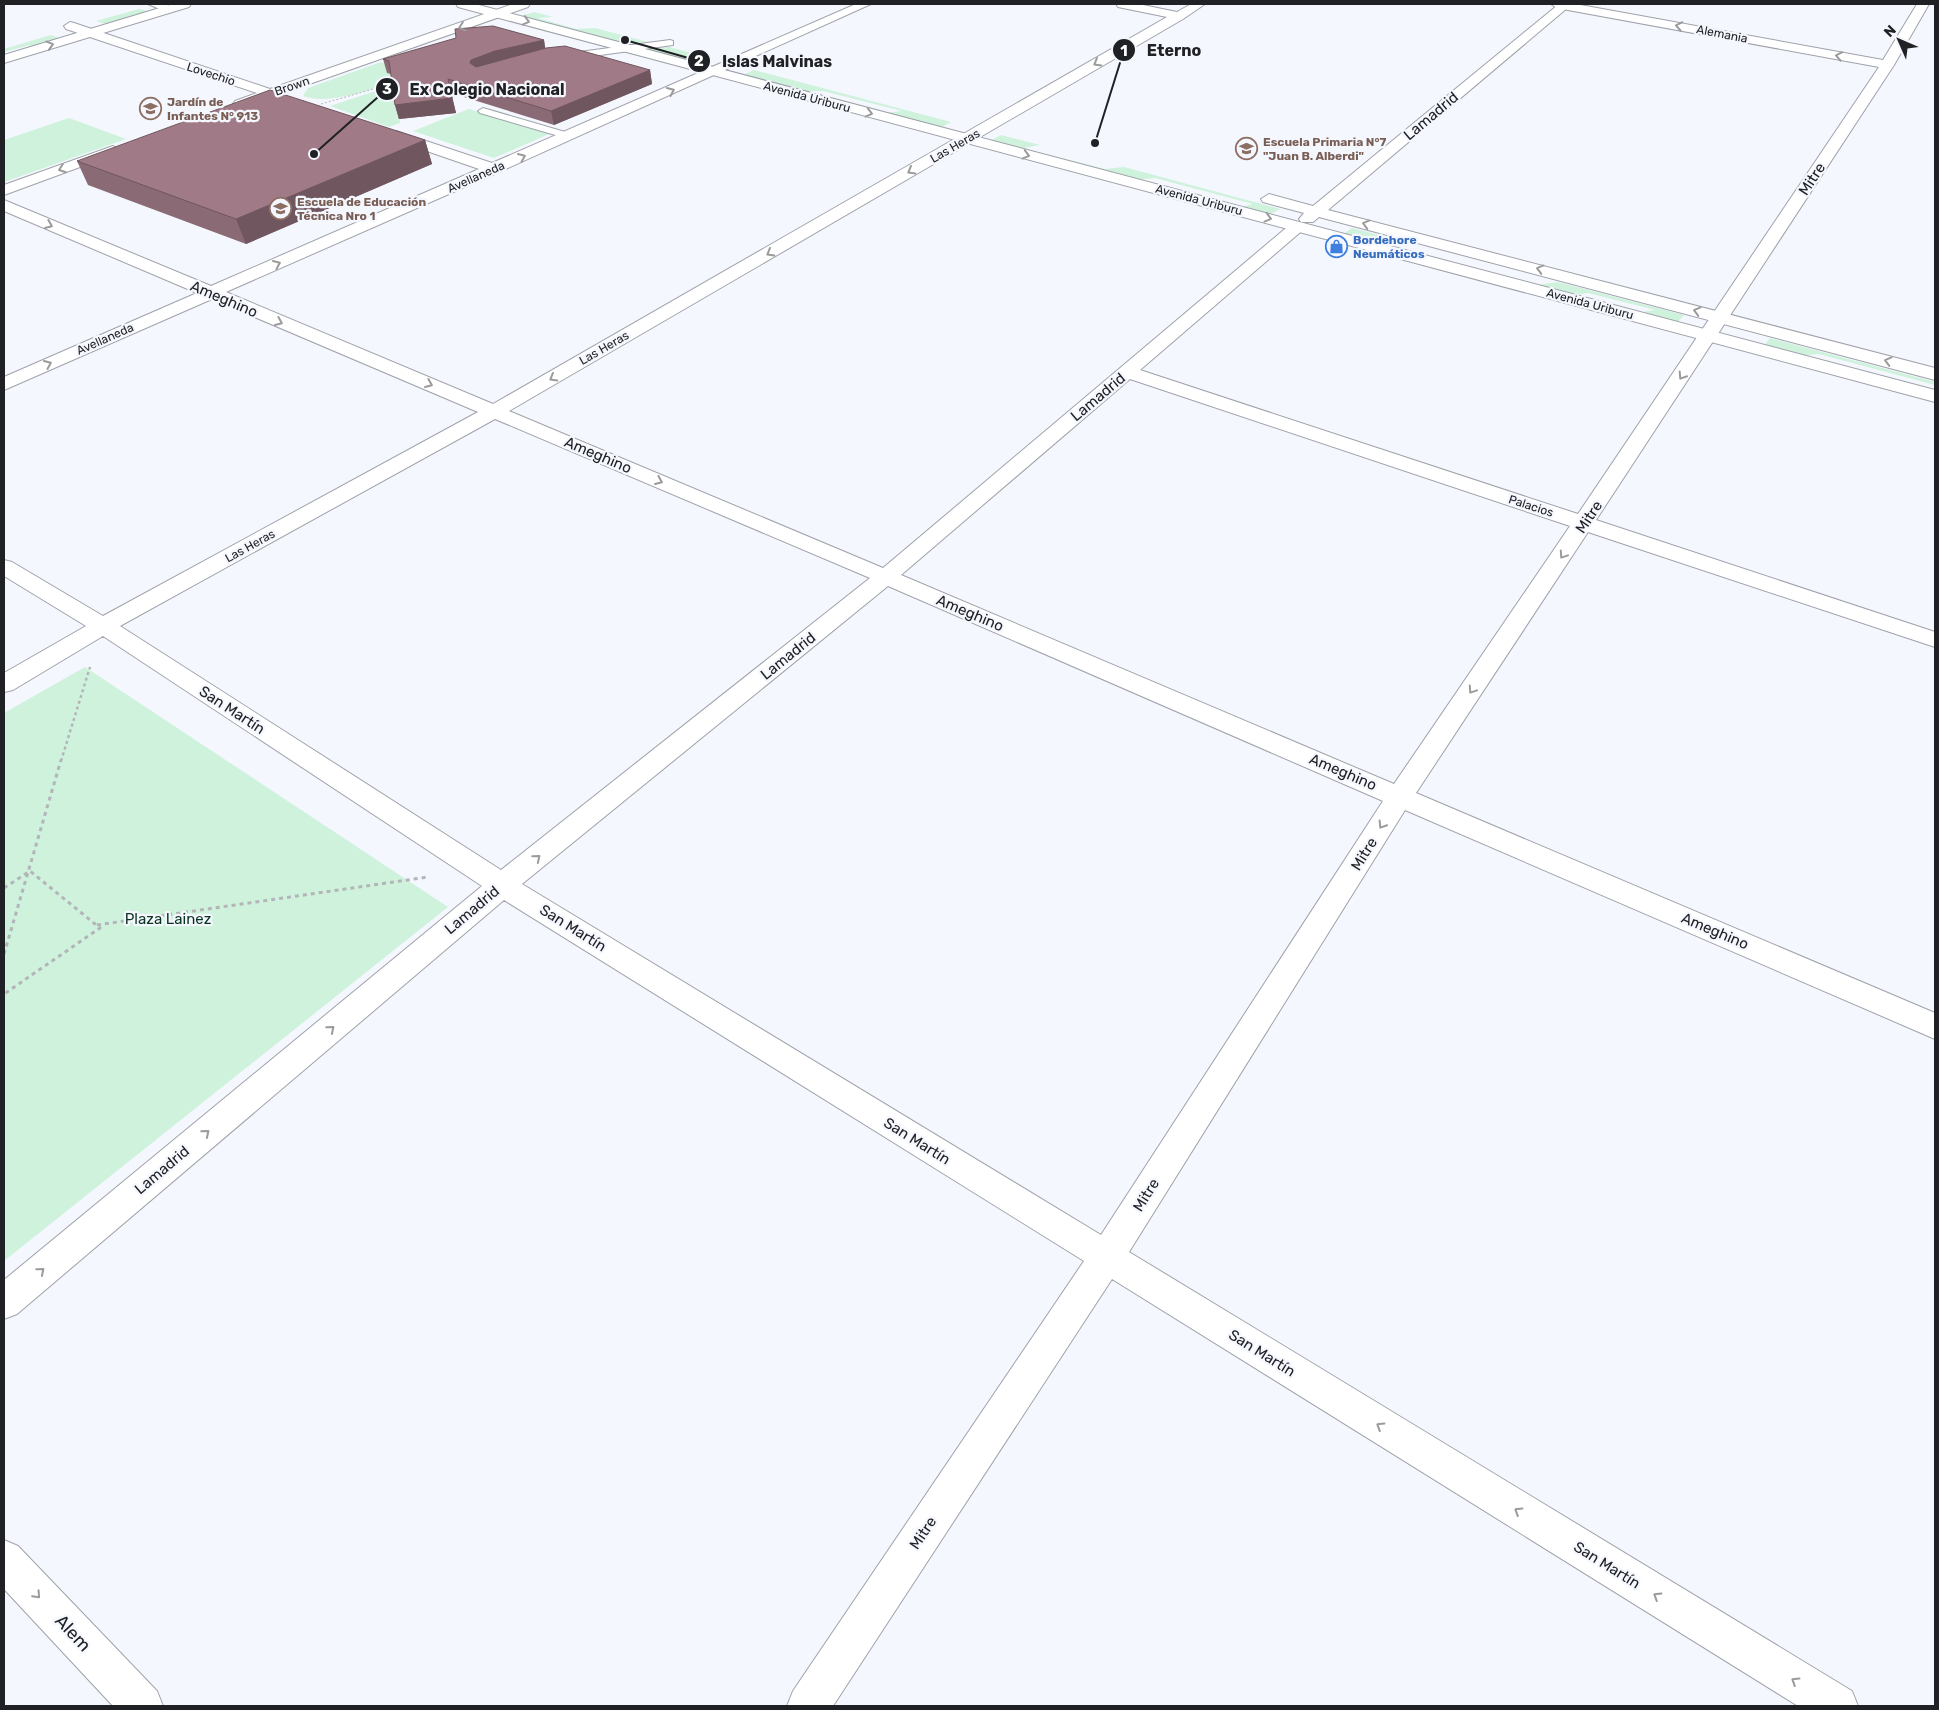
<svg xmlns="http://www.w3.org/2000/svg" width="1939" height="1710" font-family="Rubik,sans-serif">
	<rect width="100%" height="100%" fill="#f5f7fe"/>
	<path fill="#cef2dc" d="M139,9L151,12L108,25L96,21Z
		M534,12L553,17L538,18L576,29L595,28L648,42L625,44L521,16Z
		M51,35L62,39L26,50L30,45L4,52V49Z
		M669,47L711,58L698,63L643,49Z
		M381,62L413,76C382,84 333,107 303,96L308,88Z
		M754,70L951,122L940,128L885,113L902,111L823,91H803L743,75Z
		M394,85L400,123L389,127L330,106Z
		M469,109L549,134L494,158L413,131Z
		M69,118L126,139L4,182V140Z
		M1001,135L1040,145L1023,148L1105,169L1124,167L1280,209L1269,215L1239,207L1253,204L1155,178L1136,180L990,141Z
		M1352,228L1405,242L1390,245L1537,285L1558,282L1684,315L1676,324L1636,313L1655,310L1588,293L1571,296L1342,235Z
		M1770,338L1935,382V385L1819,354L1797,356L1763,347Z
		M85,667L448,907L4,1261V713Z"/>
	<g fill="none" stroke-linecap="round" stroke-linejoin="round">
		<defs>
			<path id="lane" d="M670,40L673,41V45L564,60L560,57L564,54Z
				M483,108L572,134L574,136L569,139L480,113L478,111Z"/>
			<path id="street" d="M148,4H165L175,9L169,13Z
				M513,4H530L528,7L281,94L280,98H270L240,108L235,107L233,104L235,101L257,93L66,29L64,26L70,22L74,23L270,89Z
				M856,4H871L499,172L226,292L493,404L1167,17L1118,7L1116,4H1138L1177,12L1191,4H1205L1183,19L509,411L883,568L1292,223H1304L1306,226L1304,229L1140,370L1578,514L1879,67L1557,8L1551,4H1575L1883,60L1917,4H1929L1894,65L1596,520L1935,632V647L1588,532L1416,793L1935,1013V1039L1405,810L1129,1252L1852,1691L1858,1706H1798L1112,1279L833,1706H787L793,1691L1084,1261L504,900L17,1314L4,1319V1280L482,886L103,636L13,690L4,692V673L86,626L4,576V560L12,562L103,616L478,412L212,299L4,390V377L197,293L4,211V200L211,286L479,169L386,137L384,134L386,131H396L492,163ZM1130,379L1570,526L1394,784L901,575ZM495,419L870,578L501,870L120,626ZM888,586L1383,801L1101,1235L522,884Z
				M113,146L120,150L118,153L4,195V185Z
				M4,1540L18,1546L157,1691L163,1706H113L4,1589Z"/>
			<path id="secondary" d="M173,4H191L189,7L4,63V55Z
				M456,4H475L1935,390V402L458,7Z
				M1559,4H1572L1328,210L1935,368V380L1319,217L1313,222H1301L1299,219L1304,213L1263,202L1261,199L1269,194L1313,206Z"/>
		</defs>
		<use href="#lane" stroke="#9fa2aa" stroke-width="2"/>
		<use href="#street" stroke="#9fa2aa" stroke-width="2"/>
		<use href="#secondary" stroke="#9fa2aa" stroke-width="2"/>
		<path stroke="#b3b5ba" stroke-width="1" stroke-dasharray="2 2" stroke-linecap="butt" d="M321,104L394,83"/>
		<path stroke="#b3b5ba" stroke-width="2.5" stroke-dasharray="3 3" stroke-linecap="butt" d="M61,761L90,667"/>
		<path stroke="#b3b5ba" stroke-width="3" stroke-dasharray="4 4" stroke-linecap="butt" d="M4,888L30,871L100,928L4,994
			M97,925L428,877
			M4,954L61,760"/>
		<use href="#lane" fill="#fff" fill-rule="evenodd"/>
		<use href="#street" fill="#fff" fill-rule="evenodd"/>
		<use href="#secondary" fill="#fff" fill-rule="evenodd"/>
	</g>
	<path fill="#8a6a74" d="M544,40L545,48L650,70L652,84L554,125L451,93L456,113L399,119L395,105L391,74L387,73L383,59Z
		M425,140L432,164L246,244L88,185L77,161Z"/>
	<path fill="#70565e" d="M544,40L546,54L474,74L470,63L471,60L495,51Z
		M650,70L652,84L554,125L551,111Z
		M448,79L456,113L399,119L395,105Z
		M425,140L432,164L246,244L236,219Z"/>
	<path fill="#a07b87" stroke="#70565e" d="M493,26L544,40L495,51L471,60L470,63L476,67L546,48L565,46L650,70L551,111L448,79L452,98L395,105L389,61L383,59L456,38L455,29Z
		M270,90L425,140L236,219L77,161Z"/>
	<defs><path id="oneway-chevron" d="M-2-3.5L2.5 0L-2 3.5" fill="none" stroke-width="1.6" stroke-linecap="round" stroke-linejoin="round" transform="scale(1.25)"/></defs>
	<g stroke="#9b9b9c">
		<use href="#oneway-chevron" transform="translate(526 21) rotate(15)"/>
		<use href="#oneway-chevron" transform="translate(1679 26) rotate(-169)"/>
		<use href="#oneway-chevron" transform="translate(462 27) rotate(161)"/>
		<use href="#oneway-chevron" transform="translate(50 45) rotate(-17)"/>
		<use href="#oneway-chevron" transform="translate(1839 56) rotate(-169)"/>
		<use href="#oneway-chevron" transform="translate(1097 63) rotate(150)"/>
		<use href="#oneway-chevron" transform="translate(671 91) rotate(-24)"/>
		<use href="#oneway-chevron" transform="translate(869 113) rotate(15)"/>
		<use href="#oneway-chevron" transform="translate(1026 155) rotate(15)"/>
		<use href="#oneway-chevron" transform="translate(522 157) rotate(-24)"/>
		<use href="#oneway-chevron" transform="translate(62 169) rotate(160)"/>
		<use href="#oneway-chevron" transform="translate(911 171) rotate(150)"/>
		<use href="#oneway-chevron" transform="translate(1268 218) rotate(15)"/>
		<use href="#oneway-chevron" transform="translate(1366 224) rotate(-165)"/>
		<use href="#oneway-chevron" transform="translate(49 225) rotate(23)"/>
		<use href="#oneway-chevron" transform="translate(770 253) rotate(150)"/>
		<use href="#oneway-chevron" transform="translate(277 264) rotate(-24)"/>
		<use href="#oneway-chevron" transform="translate(1540 269) rotate(-165)"/>
		<use href="#oneway-chevron" transform="translate(1697 311) rotate(-165)"/>
		<use href="#oneway-chevron" transform="translate(279 322) rotate(23)"/>
		<use href="#oneway-chevron" transform="translate(1888 361) rotate(-165)"/>
		<use href="#oneway-chevron" transform="translate(48 364) rotate(-24)"/>
		<use href="#oneway-chevron" transform="translate(1682 376) rotate(123)"/>
		<use href="#oneway-chevron" transform="translate(553 378) rotate(150)"/>
		<use href="#oneway-chevron" transform="translate(429 384) rotate(23)"/>
		<use href="#oneway-chevron" transform="translate(659 481) rotate(23)"/>
		<use href="#oneway-chevron" transform="translate(1563 555) rotate(124)"/>
		<use href="#oneway-chevron" transform="translate(1472 690) rotate(124)"/>
		<use href="#oneway-chevron" transform="translate(1382 825) rotate(122)"/>
		<use href="#oneway-chevron" transform="translate(537 858) rotate(-39)"/>
		<use href="#oneway-chevron" transform="translate(331 1029) rotate(-40)"/>
		<use href="#oneway-chevron" transform="translate(206 1133) rotate(-40)"/>
		<use href="#oneway-chevron" transform="translate(41 1271) rotate(-40)"/>
		<use href="#oneway-chevron" transform="translate(1380 1426) rotate(-148)"/>
		<use href="#oneway-chevron" transform="translate(1518 1511) rotate(-148)"/>
		<use href="#oneway-chevron" transform="translate(37 1595) rotate(47)"/>
		<use href="#oneway-chevron" transform="translate(1657 1596) rotate(-148)"/>
		<use href="#oneway-chevron" transform="translate(1795 1681) rotate(-148)"/>
	</g>
	<defs>
		<symbol id="school-ring" viewBox="-11 -11 22 22"><circle r="9.5" fill="#f5f7fe" stroke="#8d6e63" stroke-width="1.5"/><path d="M0-5L7-2L0 1L-7-2ZM-4 1L0 2.5L4 1V4Q0 6-4 4Z" fill="#8d6e63"/></symbol>
		<symbol id="shop-ring" viewBox="-11 -11 22 22"><circle r="9.5" fill="#f5f7fe" stroke="#3f7fe0" stroke-width="1.5"/><path d="M-5-2.5h2.3a2.7 3.5 0 0 1 5.4 0H5L5.5 6h-11ZM-1.5-2.5h3a1.5 2.3 0 0 0-3 0Z" fill="#3f7fe0"/></symbol>
	</defs>
	<g fill-rule="evenodd">
		<use href="#school-ring" x="138" y="96" width="25" height="25"/>
		<use href="#school-ring" x="1234" y="136" width="25" height="25"/>
		<use href="#school-ring" x="268" y="196" width="25" height="25"/>
		<use href="#shop-ring" x="1324" y="234" width="25" height="25"/>
	</g>
	<g text-anchor="middle" dominant-baseline="central" stroke-width="4.5" stroke-linejoin="round" paint-order="stroke">
		<g font-size="12" fill="#202124" stroke="#f5f7fe">
			<text transform="translate(1722 34) rotate(11)">Alemania</text>
			<text transform="translate(211 74) rotate(18)">Lovechio</text>
			<text transform="translate(292 86) rotate(-19)">Brown</text>
			<text transform="translate(807 97) rotate(15)">Avenida Uriburu</text>
			<text transform="translate(955 146) rotate(-30)">Las Heras</text>
			<text transform="translate(476 177) rotate(-24)">Avellaneda</text>
			<text transform="translate(1199 200) rotate(15)">Avenida Uriburu</text>
			<text transform="translate(1590 304) rotate(15)">Avenida Uriburu</text>
			<text transform="translate(105 339) rotate(-24)">Avellaneda</text>
			<text transform="translate(604 348) rotate(-30)">Las Heras</text>
			<text transform="translate(1531 506) rotate(18)">Palacios</text>
			<text transform="translate(250 546) rotate(-29)">Las Heras</text>
		</g>
		<g font-size="12" font-weight="bold" fill="#785e54" stroke="#f5f7fe" text-anchor="start">
			<text x="167" y="102">Jardín de<tspan x="167" dy="14">Infantes N° 913</tspan></text>
			<text x="1263" y="142">Escuela Primaria N°7<tspan x="1263" dy="14">"Juan B. Alberdi"</tspan></text>
			<text x="297" y="202">Escuela de Educación<tspan x="297" dy="14">Técnica Nro 1</tspan></text>
		</g>
		<g font-size="12" font-weight="bold" fill="#366cbe" stroke="#f5f7fe" text-anchor="start">
			<text x="1353" y="240">Bordehore<tspan x="1353" dy="14">Neumáticos</tspan></text>
		</g>
		<g font-size="15" fill="#202124" stroke="#f5f7fe">
			<text transform="translate(1431 116) rotate(-40)">Lamadrid</text>
			<text transform="translate(1812 179) rotate(-57)">Mitre</text>
			<text transform="translate(224 299) rotate(23)">Ameghino</text>
			<text transform="translate(1098 397) rotate(-40)">Lamadrid</text>
			<text transform="translate(598 455) rotate(23)">Ameghino</text>
			<text transform="translate(1589 517) rotate(-56)">Mitre</text>
			<text transform="translate(970 613) rotate(23)">Ameghino</text>
			<text transform="translate(788 656) rotate(-39)">Lamadrid</text>
			<text transform="translate(232 710) rotate(33)">San Martín</text>
			<text transform="translate(1343 772) rotate(23)">Ameghino</text>
			<text transform="translate(1364 854) rotate(-58)">Mitre</text>
			<text transform="translate(472 910) rotate(-40)">Lamadrid</text>
			<text transform="translate(573 928) rotate(32)">San Martín</text>
			<text transform="translate(1715 931) rotate(23)">Ameghino</text>
			<text transform="translate(917 1141) rotate(32)">San Martín</text>
			<text transform="translate(162 1170) rotate(-40)">Lamadrid</text>
			<text transform="translate(1146 1195) rotate(-58)">Mitre</text>
			<text transform="translate(1262 1353) rotate(32)">San Martín</text>
			<text transform="translate(923 1533) rotate(-56)">Mitre</text>
			<text transform="translate(1607 1565) rotate(32)">San Martín</text>
		</g>
		<g font-size="15" fill="#073520" stroke="#f5f7fe">
			<text x="168" y="919">Plaza Lainez</text>
		</g>
		<g font-size="18" fill="#202124" stroke="#f5f7fe">
			<text transform="translate(73 1633) rotate(47)">Alem</text>
		</g>
	</g>
	<path fill="none" stroke="#202124" stroke-width="2" d="M1095 143L1124 50M625 40L699 61M314 154L387 89"/>
	<g fill="#202124" stroke="#f5f7fe" stroke-width="2">
		<circle cx="1095" cy="143" r="5"/>
		<circle cx="625" cy="40" r="5"/>
		<circle cx="314" cy="154" r="5"/>
		<circle cx="1124" cy="50" r="12"/>
		<circle cx="699" cy="61" r="12"/>
		<circle cx="387" cy="89" r="12"/>
	</g>
	<g font-size="15" text-anchor="middle" font-weight="bold" fill="#fff">
		<text x="1124" y="56">1</text>
		<text x="699" y="66">2</text>
		<text x="387" y="94">3</text>
	</g>
	<g font-size="16" text-anchor="middle" font-weight="bold" fill="#202124" stroke="#f5f7fe" stroke-width="4.5" stroke-linejoin="round" paint-order="stroke">
		<text x="1174" y="56">Eterno</text>
		<text x="777" y="67">Islas Malvinas</text>
		<text x="487" y="95">Ex Colegio Nacional</text>
	</g>
	<rect width="1939" height="1710" fill="none" stroke="#202124" stroke-width="10"/>
	<g transform="translate(1899 40) rotate(315)" stroke="#f5f7fe" stroke-width="4" paint-order="stroke">
	<path d="M0-4L9 19L0 12L-9 19Z" fill="#202124"/>
	<text y="-8" font-size="14" font-weight="bold" text-anchor="middle" fill="#202124">N</text>
	</g>
</svg>
